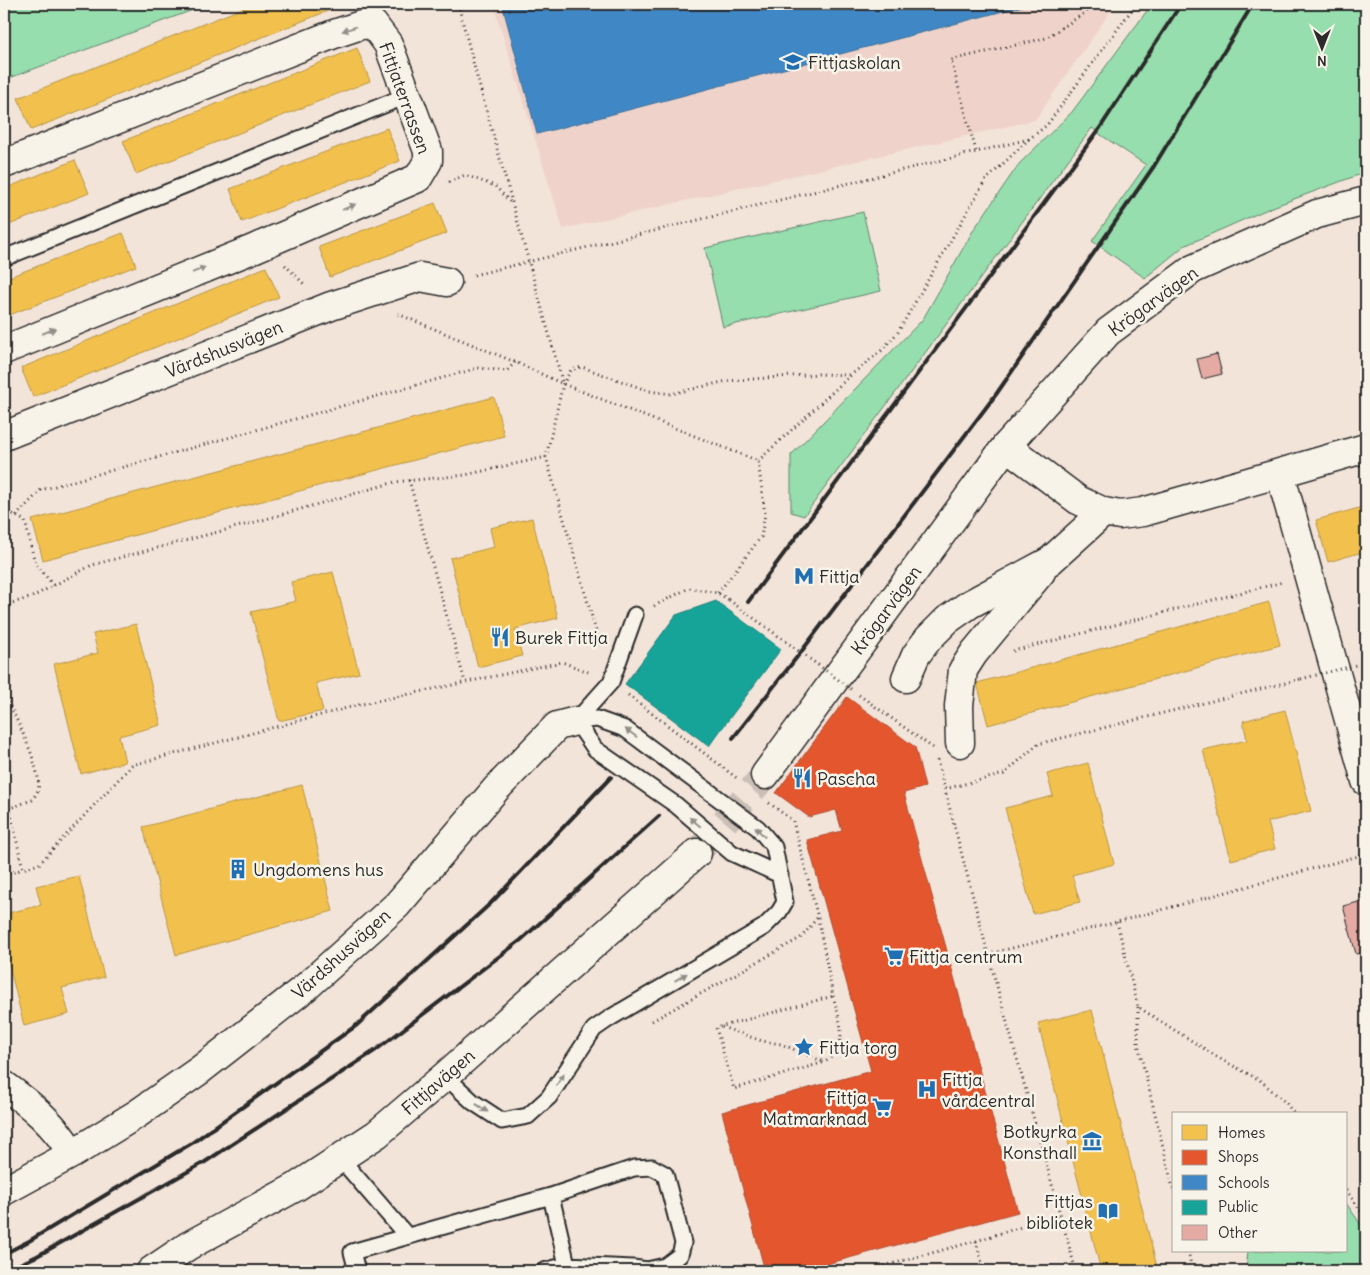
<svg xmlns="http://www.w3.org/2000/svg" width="1370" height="1275" font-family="Delius,sans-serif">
	<rect width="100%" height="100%" fill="#f3e4da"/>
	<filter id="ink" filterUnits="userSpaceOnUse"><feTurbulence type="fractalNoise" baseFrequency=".02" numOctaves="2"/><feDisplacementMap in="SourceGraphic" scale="10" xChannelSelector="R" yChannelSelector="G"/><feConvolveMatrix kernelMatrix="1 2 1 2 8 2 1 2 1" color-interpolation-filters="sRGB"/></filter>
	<g filter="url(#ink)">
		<path fill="#efd3ca" d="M493,4H1116L1035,120L563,229Z"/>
		<path fill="#96dead" stroke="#60846c" d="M4,4H209L4,80Z
			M1152,4H1366V172L1270,208L1184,246L1145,278L1092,241L1146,165L1101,135L1092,128L804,516L791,512V455L923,319L974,229L1019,164L1072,112Z
			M863,212L881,291L723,327L705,248Z
			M1346,1203L1366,1232V1271H1246L1248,1251H1346Z"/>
		<path fill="#f2c14e" stroke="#b69444" d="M253,4H345L31,130L18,98Z
			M357,48L370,81L136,174L123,141Z
			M387,128L400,161L242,222L230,189Z
			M75,160L89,193L4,227V189Z
			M435,203L447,233L330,277L319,247Z
			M123,233L136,266L4,317V279Z
			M266,267L279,297L33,397L21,368Z
			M494,397L504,436L43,560L32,520Z
			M1366,506V551L1328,562L1316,520Z
			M532,518L558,618L515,629L522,656L478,667L450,558L494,547L490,528Z
			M333,572L359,673L316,683L323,711L279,721L251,612L296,601L291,582Z
			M1269,602L1280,645L988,725L977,683Z
			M136,624L161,725L119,736L125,762L81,774L54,664L98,653L93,634Z
			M1285,710L1311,811L1268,822L1275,849L1231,860L1203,750L1247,740L1243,721Z
			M1088,763L1114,864L1072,875L1080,902L1033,914L1005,808L1053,796L1047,774Z
			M302,785L333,911L176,955L143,827Z
			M79,876L104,977L62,988L69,1014L24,1026L4,944V914L41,905L36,886Z
			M1092,1010L1158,1271H1101L1038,1023Z"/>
		<path fill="#e4572e" stroke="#ac4a2d" d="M847,697L915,747L925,787L904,793L1018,1212L801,1271H765L722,1112L871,1071L807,840L842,831L836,810L809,817L776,793Z"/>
		<path fill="#3f88c5" stroke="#396c97" d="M502,4H1030L537,134Z"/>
		<path fill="#17a398" stroke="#1d7f77" d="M716,601L781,649L709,746L625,684L676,615Z"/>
		<path fill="#e5aaa3" stroke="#2b2b2b" d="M1217,354L1222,374L1202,379L1197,359Z
			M1366,900V952L1356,954L1343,906Z"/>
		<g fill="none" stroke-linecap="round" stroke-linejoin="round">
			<path stroke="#cbbfb7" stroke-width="28" stroke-dasharray="28 14" stroke-linecap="butt" d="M697,853L765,775"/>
			<defs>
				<path id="service" d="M4,258L406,96
					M576,721L595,749L676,805L732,853L780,875
					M576,721L611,682L635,615
					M445,1076L473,1102L502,1121L528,1116L549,1097L594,1029L610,1018L764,927L779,912L785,902L774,847L758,828L625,729L597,719L576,721
					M340,1158L407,1236
					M357,1271L352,1252L551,1196L634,1168L652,1167L665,1174L683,1243L680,1255L665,1266L647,1270L633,1268L567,1265
					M544,1271L567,1265L551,1196"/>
				<path id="minor" d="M4,164L334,34L361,25L373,24L388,44L428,151V161L418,178L253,249L4,350
					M4,436L331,306L420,277L447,282
					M1280,473L1366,448
					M1104,512L1120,515L1143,512L1280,473L1366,781
					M906,678L916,655L928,639L947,620L970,604L1050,561L1104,512L1078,500L1006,446
					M960,743L959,706L963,670L974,653L1041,572
					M4,1085C30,1104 56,1125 72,1154
					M4,1191L72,1154L137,1114L200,1070L306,987L397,905L496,789L557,726L576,721"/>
				<path id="tertiary" d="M765,775L1006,446L1108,332L1193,269L1317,214L1366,201
					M151,1271L188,1246L296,1187L377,1134L445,1076L697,853"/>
			</defs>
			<use href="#service" stroke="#2b2b2b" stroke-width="19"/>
			<use href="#minor" stroke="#2b2b2b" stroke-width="31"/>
			<use href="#tertiary" stroke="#2b2b2b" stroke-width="31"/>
			<path stroke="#2b2b2b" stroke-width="3" stroke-dasharray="1 4" stroke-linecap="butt" d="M458,4L477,77L563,384
				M976,151L951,60L1046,38L1086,12L1095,4
				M449,182L465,175L495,186L512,204
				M285,265L306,286
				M474,275L1029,139
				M398,314L515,362L563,384L758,461
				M758,461L851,375L881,351L898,332L985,181L1029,139L1047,125L1136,4
				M409,480L465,682
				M4,509L25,521L35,563L54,586
				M16,516L41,490L478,368L507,371L515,362
				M718,593L761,537L765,514L758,461
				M654,606L689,588L718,593L729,600
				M4,607L9,604L32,597L92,565L252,523L395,482L465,475L546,457
				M600,645L546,457L563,384L571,370L582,367L649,391L671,394L727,381L818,374L851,375
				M1013,651L1283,582
				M1364,663L1366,662
				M4,693C13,713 43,769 38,790C37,793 34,797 32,800L10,808
				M628,695L738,779
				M859,695L933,748
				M937,760L988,954L1076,1271
				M4,783L23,869L39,864L132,765L362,704L562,662L591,673
				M945,789L1004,774L1038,744L1301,679
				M769,803L793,821L818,918L833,996
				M4,875L23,869
				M1117,922L1138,1007L1222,1060L1260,1080L1287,1104L1294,1114
				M988,954L1117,922L1366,854
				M833,996C840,1021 850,1045 825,1062L734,1089L716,1028Z
				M1138,1007V1044L1174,1192
				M652,1021L802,937L817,918
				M722,1027L762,1041L781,1044L824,1062
				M1346,1190L1366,1218
				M976,1241L984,1271
				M1188,1251L1191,1265
				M865,1271L976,1241L1060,1215"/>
			<use href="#service" stroke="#f7f3e8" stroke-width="15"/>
			<use href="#minor" stroke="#f7f3e8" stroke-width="28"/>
			<use href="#tertiary" stroke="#f7f3e8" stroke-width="28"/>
			<path stroke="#2b2b2b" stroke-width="4" d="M748,602L1100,128L1181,4
				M733,738L801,652L997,393L1154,166L1253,4
				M4,1254L29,1241L192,1143L357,1025L491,903L611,777
				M5,1271L37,1256L205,1162L376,1050L521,940L659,816"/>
			<path stroke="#2b2b2b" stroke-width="3" stroke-dasharray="1 4" stroke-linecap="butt" d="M729,600L851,689
				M1301,679L1364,663"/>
		</g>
		<defs><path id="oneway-solid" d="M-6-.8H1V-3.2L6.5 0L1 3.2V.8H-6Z" transform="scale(1.25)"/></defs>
		<g fill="#918f8a">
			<use href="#oneway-solid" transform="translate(349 29) rotate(162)"/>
			<use href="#oneway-solid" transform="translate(349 207) rotate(-23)"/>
			<use href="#oneway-solid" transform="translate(199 270) rotate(-22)"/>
			<use href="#oneway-solid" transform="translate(49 331) rotate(-22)"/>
			<use href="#oneway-solid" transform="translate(631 733) rotate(-145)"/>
			<use href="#oneway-solid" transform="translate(695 822) rotate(-140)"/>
			<use href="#oneway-solid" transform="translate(760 832) rotate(-133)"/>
			<use href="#oneway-solid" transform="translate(681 977) rotate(-31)"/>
			<use href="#oneway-solid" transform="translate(560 1080) rotate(-56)"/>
			<use href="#oneway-solid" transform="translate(482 1108) rotate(34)"/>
		</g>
	</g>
	<defs>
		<symbol id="school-bare" viewBox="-9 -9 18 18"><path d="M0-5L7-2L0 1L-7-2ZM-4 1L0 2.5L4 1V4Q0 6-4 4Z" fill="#1f6fb2" stroke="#f7f3e8" stroke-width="2.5" paint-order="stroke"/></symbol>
		<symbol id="metro-bare" viewBox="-9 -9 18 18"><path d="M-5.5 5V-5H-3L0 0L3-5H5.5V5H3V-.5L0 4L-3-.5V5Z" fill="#1f6fb2" stroke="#f7f3e8" stroke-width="2.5" paint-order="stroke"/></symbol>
		<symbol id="restaurant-bare" viewBox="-9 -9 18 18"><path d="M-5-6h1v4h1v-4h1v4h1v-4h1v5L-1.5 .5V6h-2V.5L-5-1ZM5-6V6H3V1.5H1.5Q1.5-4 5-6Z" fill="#1f6fb2" stroke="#f7f3e8" stroke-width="2.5" paint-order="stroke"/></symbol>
		<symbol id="building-bare" viewBox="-9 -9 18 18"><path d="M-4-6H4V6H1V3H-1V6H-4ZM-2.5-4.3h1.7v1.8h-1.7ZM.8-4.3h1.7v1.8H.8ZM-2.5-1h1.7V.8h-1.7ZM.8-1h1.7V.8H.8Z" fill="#1f6fb2" stroke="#f7f3e8" stroke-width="2.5" paint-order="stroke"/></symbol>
		<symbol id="supermarket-bare" viewBox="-9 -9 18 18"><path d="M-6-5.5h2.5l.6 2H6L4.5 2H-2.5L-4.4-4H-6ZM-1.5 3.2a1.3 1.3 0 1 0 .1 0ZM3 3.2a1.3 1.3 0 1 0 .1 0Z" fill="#1f6fb2" stroke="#f7f3e8" stroke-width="2.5" paint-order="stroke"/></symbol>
		<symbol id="sight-bare" viewBox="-9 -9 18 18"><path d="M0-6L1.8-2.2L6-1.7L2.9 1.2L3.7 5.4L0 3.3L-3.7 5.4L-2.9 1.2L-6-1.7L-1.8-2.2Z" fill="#1f6fb2" stroke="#f7f3e8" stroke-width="2.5" paint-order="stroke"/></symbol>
		<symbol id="hospital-bare" viewBox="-9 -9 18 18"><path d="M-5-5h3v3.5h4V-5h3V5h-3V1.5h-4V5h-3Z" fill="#1f6fb2" stroke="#f7f3e8" stroke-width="2.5" paint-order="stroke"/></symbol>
		<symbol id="museum-bare" viewBox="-9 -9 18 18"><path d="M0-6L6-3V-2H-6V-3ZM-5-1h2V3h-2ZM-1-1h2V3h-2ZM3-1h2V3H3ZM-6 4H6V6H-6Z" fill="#1f6fb2" stroke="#f7f3e8" stroke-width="2.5" paint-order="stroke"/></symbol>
		<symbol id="library-bare" viewBox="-9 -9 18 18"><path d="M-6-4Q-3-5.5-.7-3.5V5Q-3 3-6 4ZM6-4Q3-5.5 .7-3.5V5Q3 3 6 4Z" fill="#1f6fb2" stroke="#f7f3e8" stroke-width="2.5" paint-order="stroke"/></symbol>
	</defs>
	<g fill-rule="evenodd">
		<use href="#school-bare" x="779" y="48" width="28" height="28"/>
		<use href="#metro-bare" x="790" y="562" width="28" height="28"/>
		<use href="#restaurant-bare" x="486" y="623" width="28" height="28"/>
		<use href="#restaurant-bare" x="788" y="764" width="28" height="28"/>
		<use href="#building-bare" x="224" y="855" width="28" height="28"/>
		<use href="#supermarket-bare" x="880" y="942" width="28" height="28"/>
		<use href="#sight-bare" x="790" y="1033" width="28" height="28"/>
		<use href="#hospital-bare" x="913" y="1075" width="28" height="28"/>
		<use href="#supermarket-bare" x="868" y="1093" width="28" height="28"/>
		<use href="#museum-bare" x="1078" y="1127" width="28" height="28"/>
		<use href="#library-bare" x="1094" y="1197" width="28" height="28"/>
	</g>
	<g text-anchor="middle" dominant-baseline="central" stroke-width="5" stroke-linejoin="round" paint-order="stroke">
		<g font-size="18" fill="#2b2b2b" stroke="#f7f3e8" text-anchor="start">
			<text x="808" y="62">Fittjaskolan</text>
			<text x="819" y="576">Fittja</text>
			<text x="515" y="637">Burek Fittja</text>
			<text x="817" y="778">Pascha</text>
			<text x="253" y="869">Ungdomens hus</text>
			<text x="909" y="956">Fittja centrum</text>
			<text x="819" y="1047">Fittja torg</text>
			<text x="942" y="1079">Fittja<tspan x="942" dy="21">vårdcentral</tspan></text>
			<text x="867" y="1097" text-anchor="end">Fittja<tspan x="867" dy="21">Matmarknad</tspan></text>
			<text x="1077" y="1131" text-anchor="end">Botkyrka<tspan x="1077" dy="21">Konsthall</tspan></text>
			<text x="1093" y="1201" text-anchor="end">Fittjas<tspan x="1093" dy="21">bibliotek</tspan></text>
		</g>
		<g font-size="18" fill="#2b2b2b" stroke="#f7f3e8">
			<text transform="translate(405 98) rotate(70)">Fittjaterrassen</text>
			<text transform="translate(1153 301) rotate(-36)">Krögarvägen</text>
			<text transform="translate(224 349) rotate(-22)">Värdshusvägen</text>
			<text transform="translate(886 610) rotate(-54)">Krögarvägen</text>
			<text transform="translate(341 954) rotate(-42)">Värdshusvägen</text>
			<text transform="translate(438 1082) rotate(-41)">Fittjavägen</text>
		</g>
	</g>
	<rect width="1370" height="1275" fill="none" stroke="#f7f3e8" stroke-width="20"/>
	<rect x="10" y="10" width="1350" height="1255" fill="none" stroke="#2b2b2b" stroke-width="2" filter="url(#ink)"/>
	<rect x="1172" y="1112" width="175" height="140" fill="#f7f3e8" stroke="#a5a39c"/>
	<rect x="1182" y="1125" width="25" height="15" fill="#f2c14e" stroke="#a5a39c"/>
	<text x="1218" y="1138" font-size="15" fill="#2b2b2b">Homes</text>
	<rect x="1182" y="1150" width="25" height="15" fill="#e4572e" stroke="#a5a39c"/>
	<text x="1218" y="1162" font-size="15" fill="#2b2b2b">Shops</text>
	<rect x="1182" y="1175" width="25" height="15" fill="#3f88c5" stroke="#a5a39c"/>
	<text x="1218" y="1188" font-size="15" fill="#2b2b2b">Schools</text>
	<rect x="1182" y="1200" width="25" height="15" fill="#17a398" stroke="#a5a39c"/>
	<text x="1218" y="1212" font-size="15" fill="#2b2b2b">Public</text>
	<rect x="1182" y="1225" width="25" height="15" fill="#e5aaa3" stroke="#a5a39c"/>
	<text x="1218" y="1238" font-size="15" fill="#2b2b2b">Other</text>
	<g transform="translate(1322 48) rotate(180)" stroke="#f7f3e8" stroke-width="4" paint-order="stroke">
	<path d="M0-4L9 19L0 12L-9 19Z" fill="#2b2b2b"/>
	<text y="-8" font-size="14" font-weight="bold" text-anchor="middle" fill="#2b2b2b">N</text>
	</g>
</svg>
